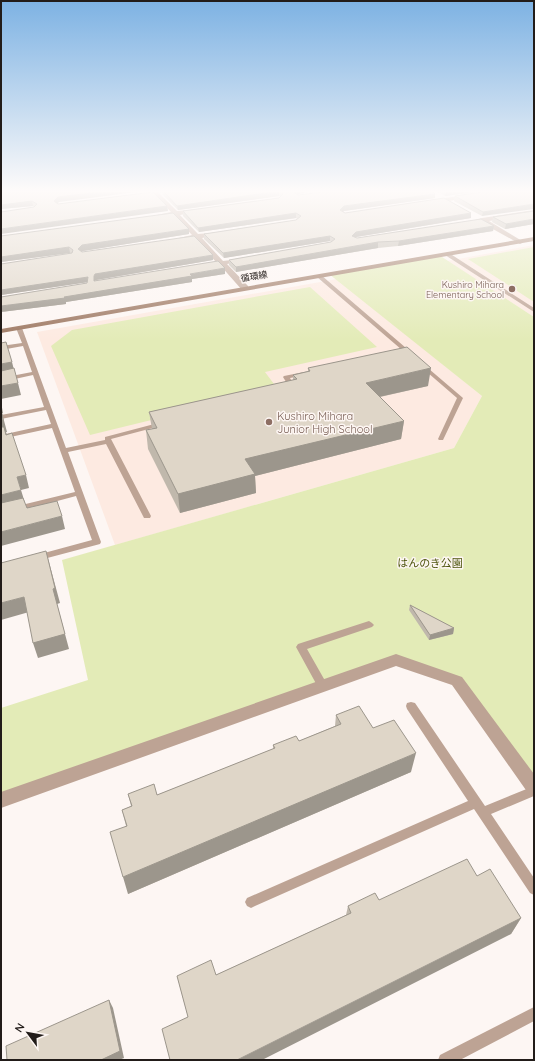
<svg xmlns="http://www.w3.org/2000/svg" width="535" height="1061" font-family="Quicksand,'Noto Sans JP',sans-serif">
	<rect width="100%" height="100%" fill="#fdf6f3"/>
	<path fill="#fdeae1" d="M534,245V317L447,261Z
		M337,279L482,396L454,448L115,545L37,332Z"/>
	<path fill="#e3ebb7" d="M534,247V302L468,259Z
		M439,255L534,317V787L457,681L396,660L1,800V708L88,680L62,560L454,448L482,396L329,274Z
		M310,287L377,347L265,372L274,384L270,391L90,435L51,346L72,330Z"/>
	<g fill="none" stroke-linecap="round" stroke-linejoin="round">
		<path fill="#bda394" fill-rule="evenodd" d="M445,253H449L534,308V312L445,255Z
			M317,275H321L413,354V356H409L317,277Z
			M17,327L22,328L66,448L105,440V437L162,422L165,424L164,425L111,439L151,516L150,518H144L143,516L106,444L68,452L101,542L100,544L36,561L33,560L32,558L33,556L92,540L76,496L1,516V510L75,492L52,428L1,439V435L51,424L46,410L1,419V415L44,407L33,375L1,382V378L32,372L23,346L1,350V346L22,343L16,328Z
			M422,363L463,398L443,440H439L438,439L457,398L420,366L419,365Z
			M304,372L307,374L306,375L290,378L294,385L289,390H285L284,389L288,385L283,377L284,376Z
			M369,621L372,623L374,625L372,627L307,649L328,686L327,689L323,690L319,689L296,647L298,644Z
			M411,702L415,703L485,806L534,786V796L491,814L534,878V895L530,893L474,809L255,906L251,908L247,906L245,902L247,898L468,801L407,709L406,706L407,703Z
			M534,1007V1021L460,1060H438L440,1055Z"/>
		<path fill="#bda394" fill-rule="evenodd" d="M152,192H158L177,211L200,209V211L180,215L198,234L222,232V234L202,238L223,261L247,258V260L227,264L248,286V290H242L220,265L201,268V264L216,262L195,239L179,240V238L192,235L174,216L157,217V215L171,212Z
			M485,192H500L432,204L429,202L432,200Z
			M534,210V214L489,221L522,241V243L520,244L482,223L468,225L465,223L482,218Z
			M396,654L462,677L534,774V795L528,793L452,685L396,666L1,808V792Z"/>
		<path fill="#9f7a64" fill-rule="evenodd" d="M534,237V241L1,333V329Z"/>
	</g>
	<path fill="#c0b8ac" d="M1,192L59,202L57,203L58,204L167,206L168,211L34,207L33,206L1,209Z
		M162,192H308L297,194L298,195L435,198L344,211L343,212L345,213L471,218L356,237H355L357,238L494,226L493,231L398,246L378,248L236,272L229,265V260L331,242L330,241L224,258L204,239V234L296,220L297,219L296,218L199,232L183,216V211L279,198L281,197L279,196L178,210L163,195Z
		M438,192H475L445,196Z
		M534,192L482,216L454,201L455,196Z
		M534,211V224L505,229L492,222L493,217Z
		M189,234L83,251L81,252H82L213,260L96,280L95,281L225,274L192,279V282L66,302V304L1,312L87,283V282L1,295L71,253H70L1,262V236Z
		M308,368L428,386L380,397L404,421L401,439L255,476L256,493L180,513L148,449L146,430L152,429L149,412L293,380V375L308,371Z
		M410,605L454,628L453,634L429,640L409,610Z
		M336,715L373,728L411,772L128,894L126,826L122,810L131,806L128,794L157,795L273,749V745L299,741L335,726Z
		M477,876L521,918L511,934L188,1017L177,976L216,975L346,915L348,906L379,900Z"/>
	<path fill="#9c968c" d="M98,192H136L59,202L55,205L54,201L58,197Z
		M272,192H279V196L178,210L177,206Z
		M294,192H308L295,195Z
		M446,192H475L445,196Z
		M435,194V198L344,211L340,214V210L344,206Z
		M32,201L33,206L1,209V205Z
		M534,204V209L482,216L483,212Z
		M167,206L168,211L1,234V229Z
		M296,213V218L199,232L198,228Z
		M471,213V218L356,237L352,240V236L356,232Z
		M534,219V224L505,229L506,224Z
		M494,226L493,231L398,246L399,241Z
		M189,229V234L83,251L79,254L78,249L82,245Z
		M330,236V241L224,258L223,253Z
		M378,242V248L236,272V267Z
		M69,247L70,253L1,262V257Z
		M213,255V260L96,280L94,281V276L95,274Z
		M225,268V274L192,279V282L66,302V304L1,312V306L64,297L190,274Z
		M88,277L89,282L1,295V290Z
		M12,362L15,374L1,376V364Z
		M431,368L428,386L365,400L366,383Z
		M18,383L21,395L1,399V386Z
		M1,402L3,413H2L7,432H6L8,439L1,434Z
		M404,421L401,439L255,476L256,493L180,513L178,494L245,459Z
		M26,475L29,488L21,490L17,477Z
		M21,490L25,503L1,508V495Z
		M62,516L65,529L1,546V532Z
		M46,551L60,603L57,604L69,649L38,658L33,643L53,589Z
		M24,597L29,612L1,620V603Z
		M454,628L453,634L429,640L430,635Z
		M416,753L411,772L128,894L123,877Z
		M521,918L511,934L262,1060H237Z
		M109,1000L113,1008L124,1058L119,1060H101Z"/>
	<path fill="#dfd6c8" stroke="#9c968c" d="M1,192H98L58,197L54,201L58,204L153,192L167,206L1,229V212L34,207L37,204L32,201L1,205Z
		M164,192H272L177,206Z
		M280,192H294L298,195L322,192H433L435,194L344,206L340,210L345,213L444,198L471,213L356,232L352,236L357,238L481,219L494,226L399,241L378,242L236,267L229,260L331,242L335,239L330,236L223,253L204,234L296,220L301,216L296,213L198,228L183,211L279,198L283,194Z
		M482,192H534V204L483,212L455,196Z
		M534,211V219L506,224L493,217Z
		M173,213L189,229L82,245L78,249L82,252L194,236L213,255L95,274L94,276V281L218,261L225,268L190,274L192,276L64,297L65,298L1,306V297L87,283L88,277L1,290V264L72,253L73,250L69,247L1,257V236Z
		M6,342L12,362L1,364V343Z
		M407,347L431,368L366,383L404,421L245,459L255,474L178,494L146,430L157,428L149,412L297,379L293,375L310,371L308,368Z
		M14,368L18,383L1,386V371Z
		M1,409L3,420H1Z
		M1,427H4L6,435L12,433L26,475L17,477L21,490L1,495Z
		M23,498L27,508L57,501L62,516L1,532V503Z
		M46,551L55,588L53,589L65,634L33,643L24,597L1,603V563Z
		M410,605L454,628L430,635Z
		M359,706L373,728L394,720L416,753L123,877L110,832L127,826L122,810L132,806L128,794L154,784L157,795L275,748L273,745L296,736L299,741L341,724L336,715Z
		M467,859L477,876L490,869L521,918L237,1060H170L162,1029L188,1017L177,976L211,960L216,975L351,913L348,906L375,893L379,900Z
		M109,1000L120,1051L101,1060H7L6,1046Z"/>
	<linearGradient id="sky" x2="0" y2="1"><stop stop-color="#7db2e3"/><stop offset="0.56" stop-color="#fefbfa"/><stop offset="1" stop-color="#fefbfa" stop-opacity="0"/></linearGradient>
	<rect width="535" height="341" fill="url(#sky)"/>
	<g fill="#8d6e63" stroke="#fdf6f3" stroke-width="1.5">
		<circle cx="512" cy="289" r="4"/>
		<circle cx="269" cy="422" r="4"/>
	</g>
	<g text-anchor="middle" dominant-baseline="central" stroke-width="3" stroke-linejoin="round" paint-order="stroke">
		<g font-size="9" fill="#221c19" stroke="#fdf6f3">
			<text transform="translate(254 276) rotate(-10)">循環線</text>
		</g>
		<g font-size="9" fill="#785e54" stroke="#fdf6f3" text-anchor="end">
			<text x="504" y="284">Kushiro Mihara<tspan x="504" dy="10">Elementary School</tspan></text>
		</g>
		<g font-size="11" fill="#785e54" stroke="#fdf6f3" text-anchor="start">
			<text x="277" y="416">Kushiro Mihara<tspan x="277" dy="13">Junior High School</tspan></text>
		</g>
		<g font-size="11" fill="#4f560e" stroke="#fdf6f3">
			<text x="430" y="563">はんのき公園</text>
		</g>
	</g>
	<rect width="535" height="1061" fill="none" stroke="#221c19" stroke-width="4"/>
	<g transform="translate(28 1033) rotate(302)" stroke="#fdf6f3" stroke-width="3" paint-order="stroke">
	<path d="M0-3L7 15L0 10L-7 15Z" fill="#221c19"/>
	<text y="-6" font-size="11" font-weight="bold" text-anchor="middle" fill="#221c19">N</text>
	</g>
</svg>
